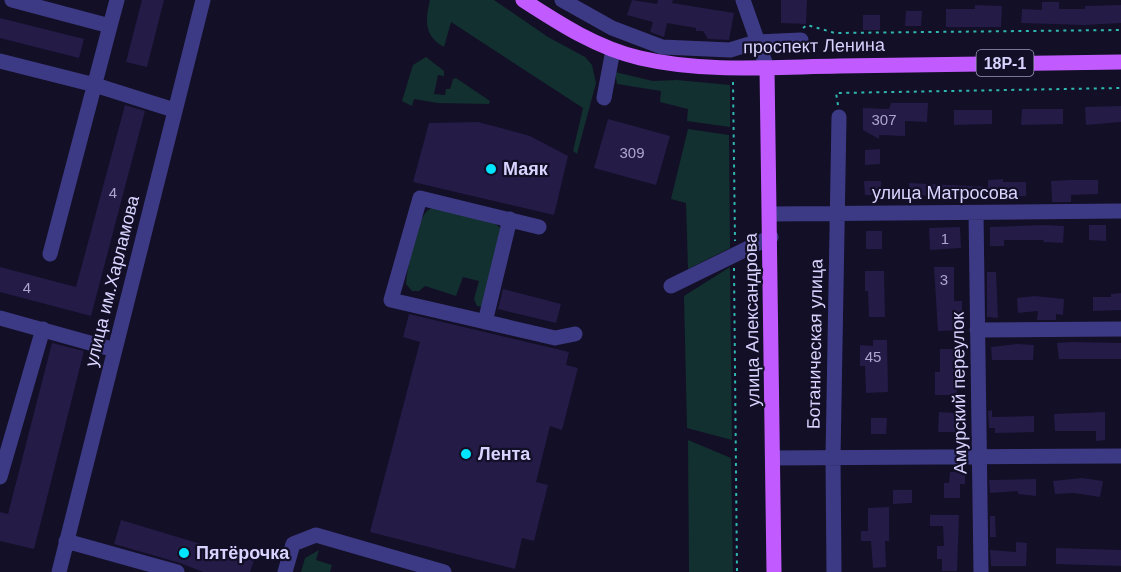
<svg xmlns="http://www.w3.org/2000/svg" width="1121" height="572" font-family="Helvetica,sans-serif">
	<rect width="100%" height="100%" fill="#130f26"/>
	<path fill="#12302f" d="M430,0H494L548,37L585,57L592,65L596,83L577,154L573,151L583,108L451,22L444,47C424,36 425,21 430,0Z
		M426,57L444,71V76L438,75L434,94L445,95L446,89H450L453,79L456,78L490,101L489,104L438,103L414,99L412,106L402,101L413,65Z
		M615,72L653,81L677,80L730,85V127L687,121L688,109L660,102L661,91L617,84Z
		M688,129L729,135L730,248L688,269L686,203L671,199Z
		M439,205L491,221L501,228L483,307L477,306L474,299L479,281L463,277L456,296L425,286L419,291H412L406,284C407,268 416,223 427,211C430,208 435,207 439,205Z
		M730,267L732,440L687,428L684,296Z
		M688,440L731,458L733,572H689Z
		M319,550L316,560L332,565L330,572H301L305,558Z"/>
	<path fill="#241b47" d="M142,0H164L147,67L126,62Z
		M632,0L657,4L658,0H673L672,3L734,13L729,40L708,39L703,31H696V28L667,23L664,37L650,32L653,22L627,15Z
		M781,0H807L806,24L781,23Z
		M1042,2H1059V9H1085V6L1121,5V23L1084,25L1021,23L1022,9L1042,10Z
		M975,5L1002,6L1001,27H946V9H975Z
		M906,11H922L921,26H905Z
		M863,15H880V30H863Z
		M0,18L84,39L79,58L0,38Z
		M891,103H928L927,122L905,121V136L879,135V139L863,130V108L889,109Z
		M125,105L145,111L91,316L0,292V267L76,287Z
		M1121,106V122L1086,125L1085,107Z
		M1022,109H1063V124L1021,125Z
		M954,110H992V124L954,125Z
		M608,119L670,136L656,185L594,168Z
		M478,122L530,136L568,156L554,215L413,182L429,123Z
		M880,149V164L865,165V150Z
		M1003,179V182H1026V196H1010V193L975,195L974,199L946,198V195L909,196V183L988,187V180Z
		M1070,180H1098V194L1071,195V202H1052L1051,181Z
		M864,181H881V195H865Z
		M1044,225L1064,226L1063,243L1043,242L1044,240H1004V246H990V227Z
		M1089,225H1106V241L1089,240Z
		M960,227L961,248L930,250L929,228Z
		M866,231H882V249H866Z
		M934,267H954V301H962V330L938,331Z
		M865,271H884L885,317H869L868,291H865Z
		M987,272H996L998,318L987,317Z
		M503,289L561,304L556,323L498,309Z
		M1121,293V310L1093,311V297H1111V294Z
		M1035,296L1064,299L1063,315L1056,314V320H1037L1038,311L1018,313L1017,298Z
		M409,314L569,352L566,365L578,368L562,430L550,426L536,482L548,485L534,541L522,538L515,569L370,532L420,342L403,337Z
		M873,340H887L888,392L866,393L865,366H860V345L873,346Z
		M1071,342L1121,343V359H1059L1057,343Z
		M52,343L84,351L34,549L0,541V512L8,514Z
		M1017,344L1034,345L1033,360H992L991,347Z
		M940,349H956L957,395H935V372H940Z
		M992,410V417L1034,416V432L995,433V428H989L988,411Z
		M939,412L956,413L955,432H938Z
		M1105,412V440L1096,441V431H1055L1054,414Z
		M871,418H887L886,434H871Z
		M950,472H965V484H960V498H944V483H949Z
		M1082,478L1103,481L1100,497L1074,493L1055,494L1053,481Z
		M1036,479V496L1018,494V491L990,493L989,480Z
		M893,490H912V503L893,504Z
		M889,507V541H885L886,567L873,568L871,541H861V531H868V508Z
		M930,515H959L957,571H942V559H937V546H944L943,526H930Z
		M990,516H995L996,537H990Z
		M121,520L254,560L250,572H203L180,563L114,544Z
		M1016,542L1027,543L1026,566H991L990,550L1016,552Z
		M1056,548L1121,550V566L1056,564Z"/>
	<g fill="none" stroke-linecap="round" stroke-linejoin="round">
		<path stroke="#2fb8b0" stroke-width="2" stroke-dasharray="3 4.5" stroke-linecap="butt" d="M803,28L807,25L835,33L1121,30
			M733,82L735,241
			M838,105L836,93L1121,88
			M734,268L737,572"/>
		<path stroke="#3d3a85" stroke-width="15" d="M12,0L110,26L50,254
			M562,0L612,28L662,47L730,50L756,42L801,40
			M743,0L767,68
			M110,26L117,0
			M0,61L95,85L174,110
			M604,98L613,50
			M976,213L981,572
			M770,214L1121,211
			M539,227L420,198L391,300L555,338L575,334
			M671,286L771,237
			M0,318L115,350
			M485,322L510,219
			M977,330L1121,329
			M773,458L1121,456
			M0,477L43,329
			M66,541L177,572
			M59,572L203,0
			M285,572L293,544L316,535L444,572
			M834,572L833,458L839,117"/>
		<path stroke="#c25bff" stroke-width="15" d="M523,0C560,24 597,48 640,58C704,73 774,67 839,66C933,64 1027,63 1121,62
			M767,68L774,572"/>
	</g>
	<g fill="#00e5ff" stroke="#130f26" stroke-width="2">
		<circle cx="491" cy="169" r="6"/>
		<circle cx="466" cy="454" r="6"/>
		<circle cx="184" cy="553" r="6"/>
	</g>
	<g text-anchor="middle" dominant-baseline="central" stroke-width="4.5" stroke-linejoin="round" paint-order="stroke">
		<g font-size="15" fill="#aca6d1">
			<text x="884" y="119">307</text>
			<text x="632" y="152">309</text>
			<text x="113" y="192">4</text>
			<text x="945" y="238">1</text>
			<text x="944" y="279">3</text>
			<text x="27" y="287">4</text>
			<text x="873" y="356">45</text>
		</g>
		<rect fill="#130f26" stroke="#9e99be" stroke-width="1.5" x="976.5" y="50" width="57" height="26" rx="4.5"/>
		<g font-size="16" font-weight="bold" fill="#d9d4ff">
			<text x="1005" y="63">18Р-1</text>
		</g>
		<g font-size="18" fill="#d9d4ff" stroke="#130f26">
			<text transform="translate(814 46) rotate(-1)">проспект Ленина</text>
			<text x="945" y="193">улица Матросова</text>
			<text transform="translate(112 281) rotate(-76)">улица им.Харламова</text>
			<text transform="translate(752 320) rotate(-91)">улица Александрова</text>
			<text transform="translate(815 344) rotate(-89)">Ботаническая улица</text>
			<text transform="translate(959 393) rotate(-91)">Амурский переулок</text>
		</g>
		<g font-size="18" font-weight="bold" fill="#d9d4ff" stroke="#130f26" text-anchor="start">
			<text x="503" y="169">Маяк</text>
			<text x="478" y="454">Лента</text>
			<text x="196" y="553">Пятёрочка</text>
		</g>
	</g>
</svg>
